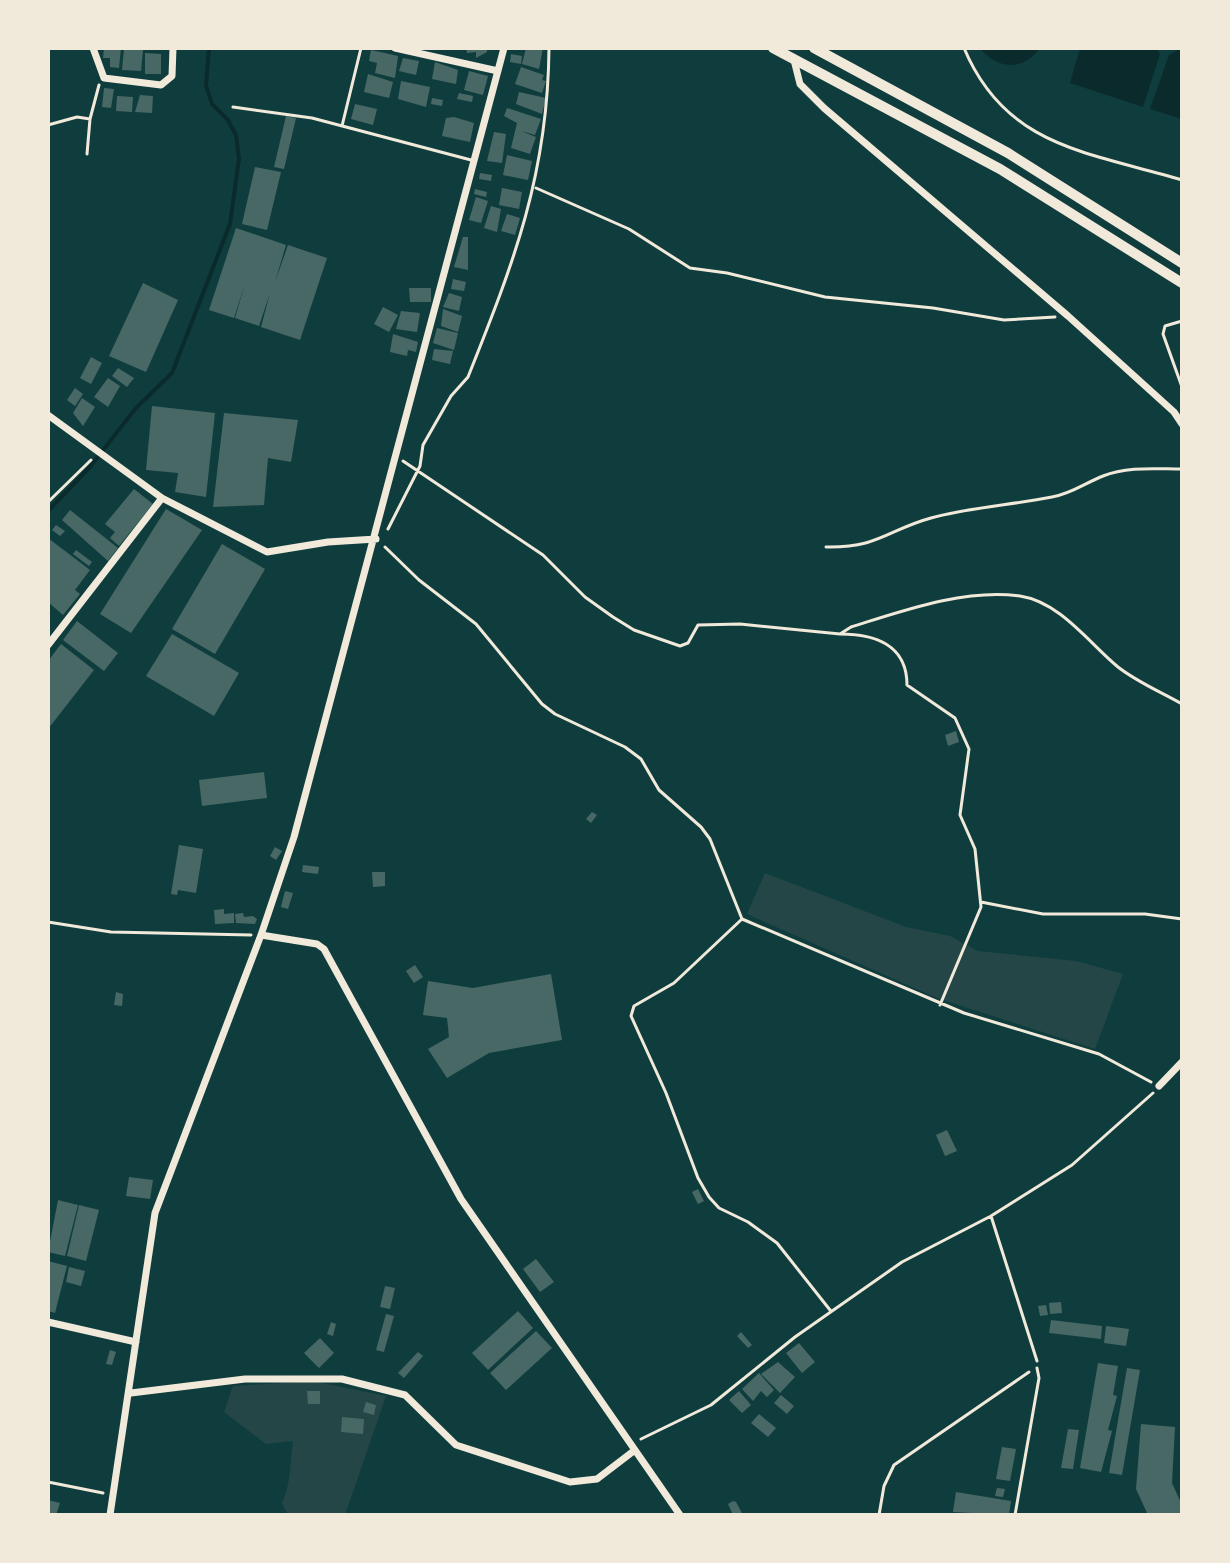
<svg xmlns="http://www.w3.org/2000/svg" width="1230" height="1563" font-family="'Titillium Web',sans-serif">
	<rect width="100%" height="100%" fill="#0f3d3e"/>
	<path fill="#244646" d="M765,873L906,927L950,936L978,951L1076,961L1123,974L1095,1049L937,998L747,914Z
		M313,1381L386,1396L345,1515H288L282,1503C291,1484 290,1463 293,1441L266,1444L224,1412L233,1386Z"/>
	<path fill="#0a2a2b" d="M980,48H1040C1024,71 997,70 980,48Z
		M1080,48H1157L1160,54L1143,107L1070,83Z
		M1182,48V119L1150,109L1169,55Z"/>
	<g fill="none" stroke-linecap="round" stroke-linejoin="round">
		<path stroke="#0a2a2b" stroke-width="4" d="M48,511L89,468L136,408L172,373L230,224L239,159L236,135L228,120L212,104L206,85L209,48"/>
	</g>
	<path fill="#486865" d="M104,48H121L119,68L110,67V58H103Z
		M466,48H487V52L476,58V52L467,53Z
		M526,48H543L539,69L522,64Z
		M124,49L143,50L141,71L122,70Z
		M371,50L398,56L395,78L375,73L377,63L369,61Z
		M145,53L161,54V74H145Z
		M511,54L522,56L521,64L510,62Z
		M403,58L419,61L416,75L399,71Z
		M435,62L458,70L456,84L432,79Z
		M521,67L544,75L542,80L546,81L542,93L515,84Z
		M469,71L488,76L483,95L464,90Z
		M368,74L393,82L389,98L364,92Z
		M401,81L430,87L426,107L398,99Z
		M104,88L114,89L111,108L102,107Z
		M519,92L546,98L542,114L516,104Z
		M459,93L473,96L472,102L457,99Z
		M140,95L153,96L152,113L135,112Z
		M117,96L133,97L132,112L116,111Z
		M432,98L443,100L442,106L431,104Z
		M355,104L377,109L373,125L351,119Z
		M507,108L541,119L535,135L521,131L536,137L530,154L511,148L517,123L504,116Z
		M286,116L296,118L284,169L274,167Z
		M454,117L474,123L470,142L442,136L446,118Z
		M494,132L506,134L502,163L487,161Z
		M507,155L532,161L528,180L503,175Z
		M255,167L281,172L267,230L242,224Z
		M480,173L492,175L491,181L479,179Z
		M502,188L522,192L519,209L499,205Z
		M475,189L487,192L486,197L474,194Z
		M476,197L488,201L481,223L469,220Z
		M491,206L501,209L497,232L484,228Z
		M507,214L520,218L515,235L501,231Z
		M236,228L286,245L275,282L288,245L327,258L300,340L261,327L270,293L259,326L235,318L245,284L234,318L209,310Z
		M463,237H468V270L454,267Z
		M453,279L466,282L464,291L451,289Z
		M143,283L178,300L146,372L109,356Z
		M409,288H431V302H410Z
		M449,293L462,297L459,311L443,307Z
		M383,307L398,315L389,332L374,324Z
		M443,309L462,316L458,332L441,326Z
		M401,311L420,313L417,332L396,329Z
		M437,328L458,333L454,350L433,343Z
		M393,334L418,342L416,352L408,350L407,356L390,352Z
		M434,349L453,351L450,364L432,360Z
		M91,357L102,363L91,384L80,378Z
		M118,368L134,378L127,387L112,376Z
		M108,378L120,386L108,407L94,397Z
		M75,388L83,394L75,406L67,400Z
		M82,398L95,407L83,426L73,413Z
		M152,406L215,413L206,497L175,492L178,473L146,470Z
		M224,413L298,420L291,462L268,458L264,505L213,507Z
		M134,489L153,504L119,546L110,538L115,532L105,524Z
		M166,509L202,530L131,633L100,614Z
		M70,510L118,548L108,561L62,520Z
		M56,525L65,531L60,536L52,530Z
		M48,538L90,570L75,590L80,594L63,615L48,602Z
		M222,544L265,569L215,654L172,629Z
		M76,550L92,562L89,566L73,554Z
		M77,621L118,653L104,671L63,640Z
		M172,634L239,673L214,716L146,676Z
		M61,644L94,670L48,729V661Z
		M956,731L959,742L948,746L945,735Z
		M264,772L267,798L202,806L199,780Z
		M592,812L597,815L591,823L586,819Z
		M179,845L203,849L196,893L178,890L177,895L171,894Z
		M275,847L282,851L276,860L270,856Z
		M303,865L319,867L318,874L302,872Z
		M372,872H385V886L373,887Z
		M285,891L293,893L288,909L281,907Z
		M224,909V914L234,913V923L215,924L214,910Z
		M243,913L244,917L253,916L257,919L255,924L236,923L235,914Z
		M415,965L423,977L414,983L406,971Z
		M551,974L562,1040L489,1053L447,1078L428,1049L449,1037L447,1018L423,1015L428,981L473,988Z
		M116,992L123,994L122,1006L114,1005Z
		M947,1130L957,1151L945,1156L936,1135Z
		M129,1177L153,1180L150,1199L126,1196Z
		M698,1189L704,1201L698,1204L692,1192Z
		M58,1200L78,1205L65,1256L48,1252Z
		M79,1205L99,1210L86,1261L67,1256Z
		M536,1259L554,1282L540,1292L523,1269Z
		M48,1261L67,1266L55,1313L48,1311Z
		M69,1267L85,1271L81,1286L66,1282Z
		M385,1286L395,1288L390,1309L380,1307Z
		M1061,1302L1062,1313L1050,1314L1049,1303Z
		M1046,1305L1048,1315L1040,1316L1038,1306Z
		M518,1311L533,1328L488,1370L472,1353Z
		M386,1314L394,1316L384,1352L376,1350Z
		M1051,1320L1102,1326L1101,1339L1049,1333Z
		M331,1322L336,1324L333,1336L327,1334Z
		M1106,1326L1129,1329L1126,1346L1104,1343Z
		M536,1331L552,1348L506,1390L490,1373Z
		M741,1332L752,1345L748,1348L737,1336Z
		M320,1338L334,1353L319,1368L304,1353Z
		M799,1343L815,1362L802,1373L786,1353Z
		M110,1350L116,1352L112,1365L106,1364Z
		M418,1352L423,1356L404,1378L398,1373Z
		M778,1362L795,1377L780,1393L761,1374Z
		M1098,1363L1118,1366L1113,1395L1117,1396L1108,1430L1112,1431L1101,1472L1080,1468Z
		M1127,1368L1140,1370L1122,1475L1109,1473Z
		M759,1373L774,1390L767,1397L761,1391L753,1401L742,1389Z
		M307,1391H320V1404H308Z
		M739,1391L751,1405L742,1413L729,1400Z
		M781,1395L794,1406L787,1414L774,1403Z
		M366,1402L376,1405L374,1415L363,1412Z
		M759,1414L776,1428L768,1437L751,1423Z
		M342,1417L364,1419L363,1434L341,1432Z
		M1141,1424L1175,1427L1172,1483L1182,1505V1515H1148L1136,1489Z
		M1068,1429L1079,1430L1073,1469L1061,1468Z
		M1002,1447L1016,1449L1010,1481L996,1479Z
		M997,1488L1005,1489L1003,1497L995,1496Z
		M956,1492L1011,1501L1009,1515L953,1512Z
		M48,1500L60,1503L56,1515H48Z
		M733,1501L736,1502L743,1515H733L728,1504Z"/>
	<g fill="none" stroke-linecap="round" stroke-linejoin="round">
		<path stroke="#f1e9da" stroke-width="3" d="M48,125L77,117L90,119
			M87,154L90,119L99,85
			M536,188L629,229L690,268L727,273L825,297L933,308L1004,320L1055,317
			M1182,321L1165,326L1163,334L1182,387
			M403,461L543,555L585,597L613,617L634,630L680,646L688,643L698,625L740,624L840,634L851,627C902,611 966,588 1020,596C1060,602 1089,643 1118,667C1137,682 1161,692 1182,704
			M48,502L91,460
			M388,529L420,466L423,445L451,396L468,377C514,262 548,174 549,48
			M385,547L419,580L476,624L542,704L555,714L625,747L641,759L659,790L701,827L710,839L742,919L964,1013L1099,1054L1151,1082
			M826,547C879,548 887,530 931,518C971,507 1012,505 1052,497C1071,494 1085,483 1103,476C1127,466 1156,469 1182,469
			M840,634C875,634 907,645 907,685L955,718L969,749L960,815L975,849L981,907L940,1005
			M981,902L1043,914H1145L1182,919
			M742,919L674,983L634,1006L631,1016L666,1093L698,1178L709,1197L719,1208L748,1222L777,1243L830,1310
			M48,922L111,932L251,935
			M991,1216L1037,1361
			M641,1439L711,1405L795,1337L902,1262L991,1216L1072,1165L1153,1093
			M48,1482L103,1493
			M879,1515L884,1486L894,1465L1029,1372"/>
		<path stroke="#f1e9da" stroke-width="3" d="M964,48C1006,148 1089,152 1182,180
			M233,107L312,118L471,160
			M342,126L361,48
			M1182,1477V1485
			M1015,1515L1039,1378L1037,1368"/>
		<path stroke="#f1e9da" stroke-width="7" d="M93,48L104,78L161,85L172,76L173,48
			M395,48L498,71
			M794,60L800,84L824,108L1068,316L1174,412L1182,424
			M48,415L162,498L267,552L328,542L376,539
			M48,645L162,498
			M261,935L317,944L324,949L461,1199L680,1515
			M1159,1086L1182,1062
			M48,1322L136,1342
			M131,1393L245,1379H342L405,1395L456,1445L570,1482L597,1479L635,1450
			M110,1515L155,1213L261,935L294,837L504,48"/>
		<path stroke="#f1e9da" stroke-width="10" d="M773,48L1000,169L1182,283
			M814,48L1008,153L1182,263"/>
	</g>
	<rect width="1230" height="1563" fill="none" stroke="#f1e9da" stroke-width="100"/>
</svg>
